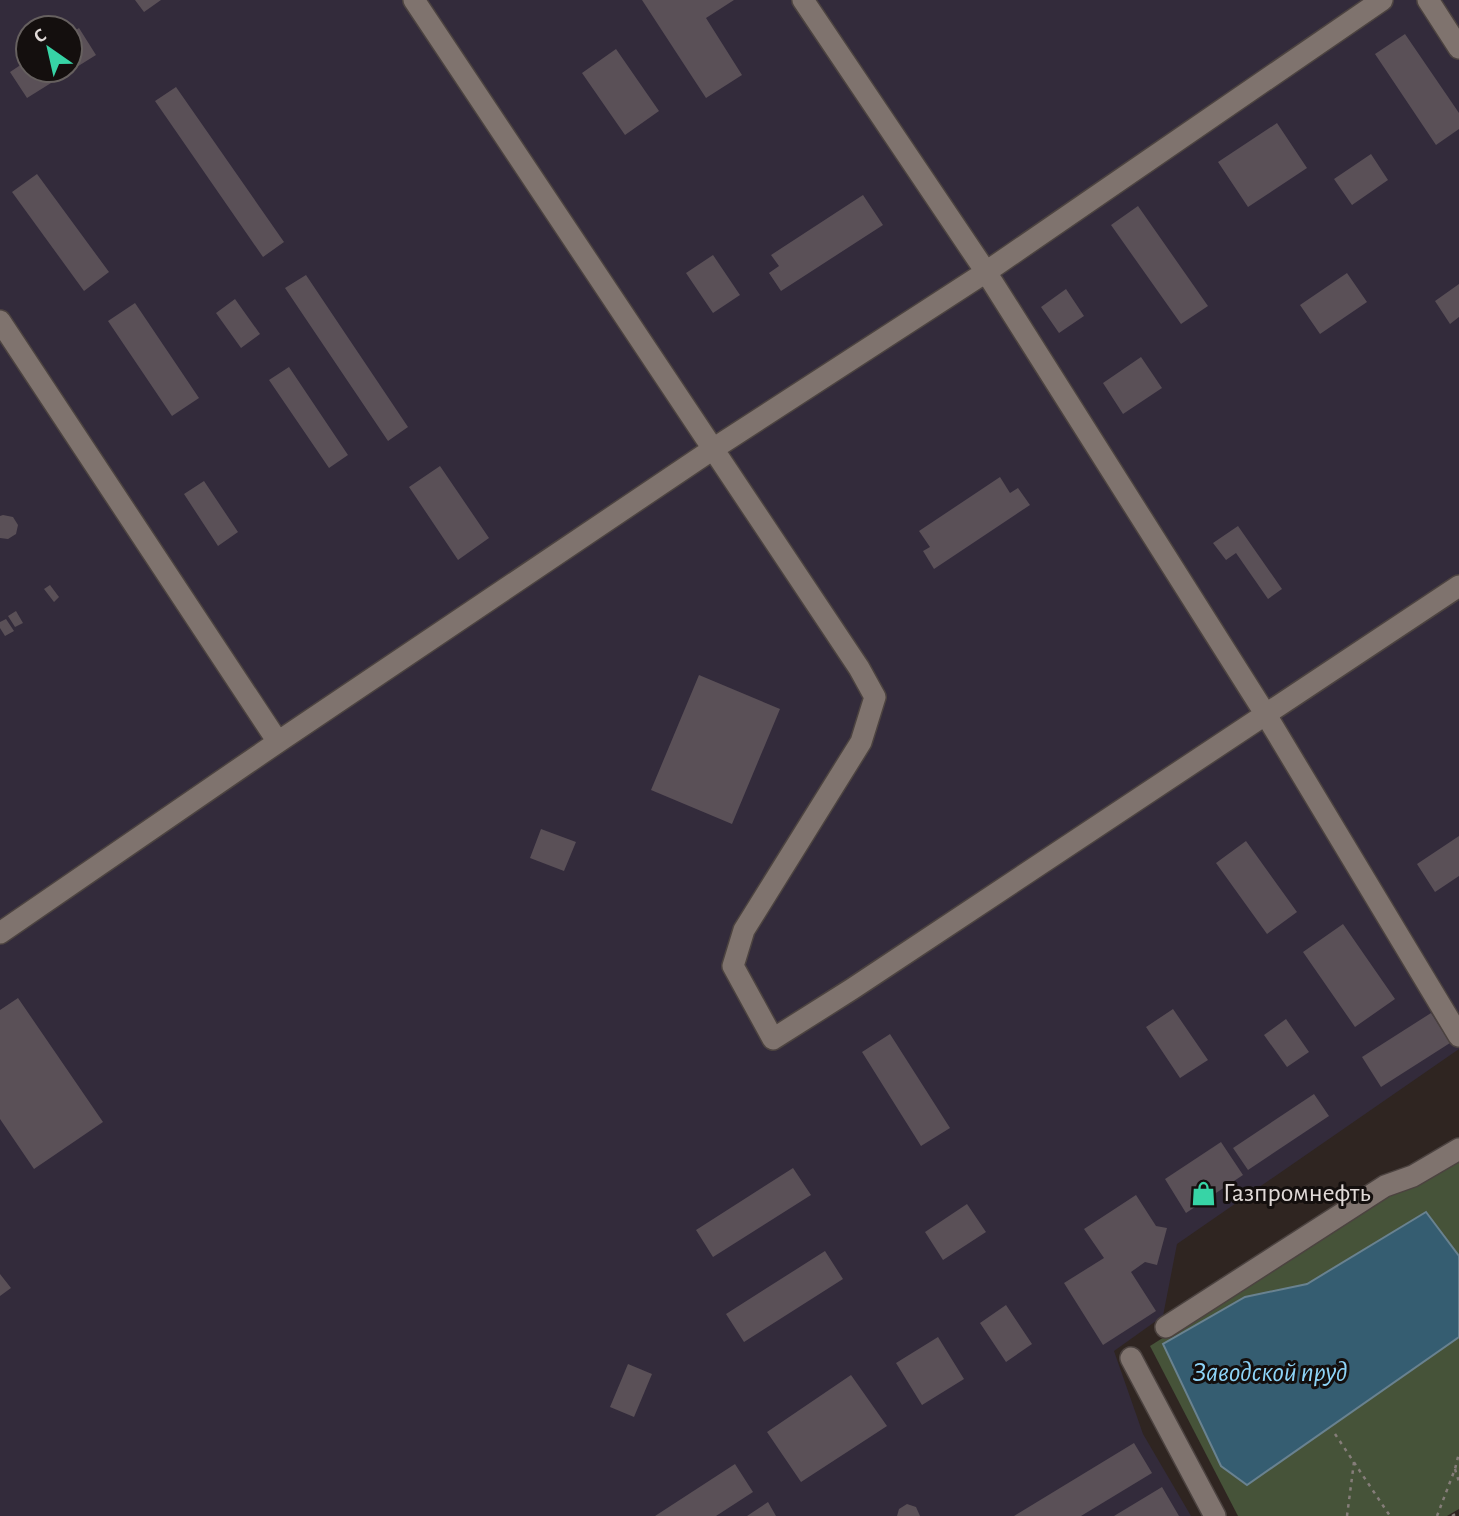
<svg xmlns="http://www.w3.org/2000/svg" width="1459" height="1516" font-family="'Alegreya Sans',sans-serif">
	<rect width="100%" height="100%" fill="#2f2521"/>
	<path fill="#332b3b" fill-rule="evenodd" d="M0,0H1459V1049L1177,1244L1163,1316L1114,1351L1143,1434L1191,1516H0ZM28,28H70V70H28Z"/>
	<path fill="#465339" d="M1459,1151V1509L1447,1516H1238L1150,1346Z"/>
	<path fill="#355d71" stroke="#698290" stroke-width="2" d="M1426,1212L1459,1256V1337L1247,1485L1221,1466L1163,1344L1245,1297L1307,1284Z"/>
	<path fill="#5a5057" d="M135,0H161L144,12Z
		M642,0H734L706,18L742,75L706,98Z
		M79,28L96,55L27,98L10,72L28,60V70H70V34Z
		M1405,34L1459,113V129L1436,145L1375,54Z
		M616,49L659,111L625,135L582,73Z
		M176,87L284,242L263,257L155,101Z
		M1277,123L1307,168L1248,207L1218,162Z
		M1371,154L1388,180L1352,205L1334,179Z
		M37,174L109,272L84,291L12,192Z
		M863,195L883,225L781,291L769,273L779,266L771,255Z
		M1138,206L1208,306L1181,324L1111,225Z
		M713,255L740,295L713,313L686,273Z
		M1347,273L1367,302L1320,334L1300,305Z
		M306,275L408,427L388,441L285,288Z
		M1459,284V317L1450,324L1435,301Z
		M1066,289L1084,316L1059,333L1041,307Z
		M235,299L260,334L241,348L216,313Z
		M135,303L199,398L172,416L108,321Z
		M1141,357L1162,388L1123,414L1103,383Z
		M289,367L348,455L329,468L269,380Z
		M440,466L489,538L458,560L409,487Z
		M1000,477L1010,493L1018,488L1030,505L934,569L923,551L930,547L919,531Z
		M204,481L238,532L218,546L184,494Z
		M3,515L13,517L18,525L16,534L8,539L0,538V516Z
		M1238,526L1282,589L1268,599L1236,553L1226,560L1213,543Z
		M50,585L59,597L54,602L44,589Z
		M16,611L23,623L15,627L8,616Z
		M6,619L14,631L5,636L0,628V622Z
		M699,675L780,709L732,824L651,790Z
		M541,829L576,842L564,871L530,858Z
		M1459,836V876L1435,892L1417,864Z
		M1246,841L1297,912L1267,934L1216,863Z
		M1343,924L1395,999L1355,1027L1303,952Z
		M18,998L103,1122L34,1169L0,1119V1010Z
		M1173,1009L1208,1060L1180,1078L1146,1027Z
		M1431,1013L1450,1043L1381,1087L1362,1057Z
		M1286,1019L1309,1052L1287,1067L1264,1035Z
		M890,1034L950,1128L921,1146L862,1052Z
		M1314,1094L1329,1116L1248,1170L1233,1148Z
		M1221,1142L1243,1175L1186,1213L1165,1179Z
		M793,1168L811,1195L713,1257L696,1230Z
		M1136,1195L1156,1226L1167,1228L1157,1265L1145,1262L1131,1272L1156,1311L1103,1345L1064,1283L1104,1258L1084,1229Z
		M967,1204L986,1232L943,1260L925,1232Z
		M825,1251L843,1279L744,1342L726,1314Z
		M0,1274L11,1288L0,1296Z
		M1006,1305L1032,1344L1006,1362L980,1323Z
		M938,1337L964,1379L922,1405L896,1363Z
		M628,1364L652,1374L634,1417L610,1407Z
		M851,1375L887,1426L801,1482L767,1432Z
		M1134,1443L1152,1473L1081,1516H1014Z
		M735,1464L753,1492L716,1516H655Z
		M1162,1487L1179,1516H1114Z
		M768,1502L776,1516H747Z
		M907,1504L916,1507L920,1516H897L899,1509Z"/>
	<g fill="none" stroke-linecap="round" stroke-linejoin="round">
		<defs>
			<path id="minor" d="M414,0L859,668L875,697L861,742L744,930L733,966L773,1039L852,989L1459,586
				M803,0L986,272L1266,715L1459,1036
				M1428,0L1459,48
				M0,321L278,742
				M0,933L278,742L713,449L986,272L1382,0
				M1166,1327L1385,1186L1413,1176L1459,1149
				M1131,1358L1215,1516"/>
		</defs>
		<use href="#minor" stroke="#4c4340" stroke-width="24"/>
		<path stroke="#857d79" stroke-width="2.5" stroke-dasharray="3.5 5" stroke-linecap="butt" d="M1335,1434L1390,1516
			M1455,1469L1459,1482
			M1347,1516L1354,1462
			M1437,1516L1455,1469L1459,1453
			M1452,1516L1459,1512"/>
		<use href="#minor" stroke="#7f736e" stroke-width="21"/>
	</g>
	<defs>
		<symbol id="shop-bare" viewBox="-9 -9 18 18"><path d="M-5-2.5h2.3a2.7 3.5 0 0 1 5.4 0H5L5.5 6h-11ZM-1.5-2.5h3a1.5 2.3 0 0 0-3 0Z" fill="#37d4a6" stroke="#140f0e" stroke-width="2.5" paint-order="stroke"/></symbol>
	</defs>
	<g fill-rule="evenodd">
		<use href="#shop-bare" x="1186" y="1176" width="35" height="35"/>
	</g>
	<g text-anchor="middle" dominant-baseline="central" stroke-width="6" stroke-linejoin="round" paint-order="stroke">
		<g font-size="26" fill="#e1dad8" stroke="#140f0e" text-anchor="start">
			<text x="1223" y="1193">Газпромнефть</text>
		</g>
		<g font-size="28" font-style="italic" fill="#8dd3f6" stroke="#140f0e">
			<text x="1270" y="1373">Заводской пруд</text>
		</g>
	</g>
	<g transform="translate(49 49) rotate(326)"><circle r="33" fill="#140f0e" stroke="#66605f" stroke-width="2"/>
	<path d="M0-5L12 26L0 18L-12 26Z" fill="#37d4a6"/>
	<text y="-10" font-size="19" font-weight="bold" text-anchor="middle" fill="#e1dad8">С</text>
	</g>
</svg>
